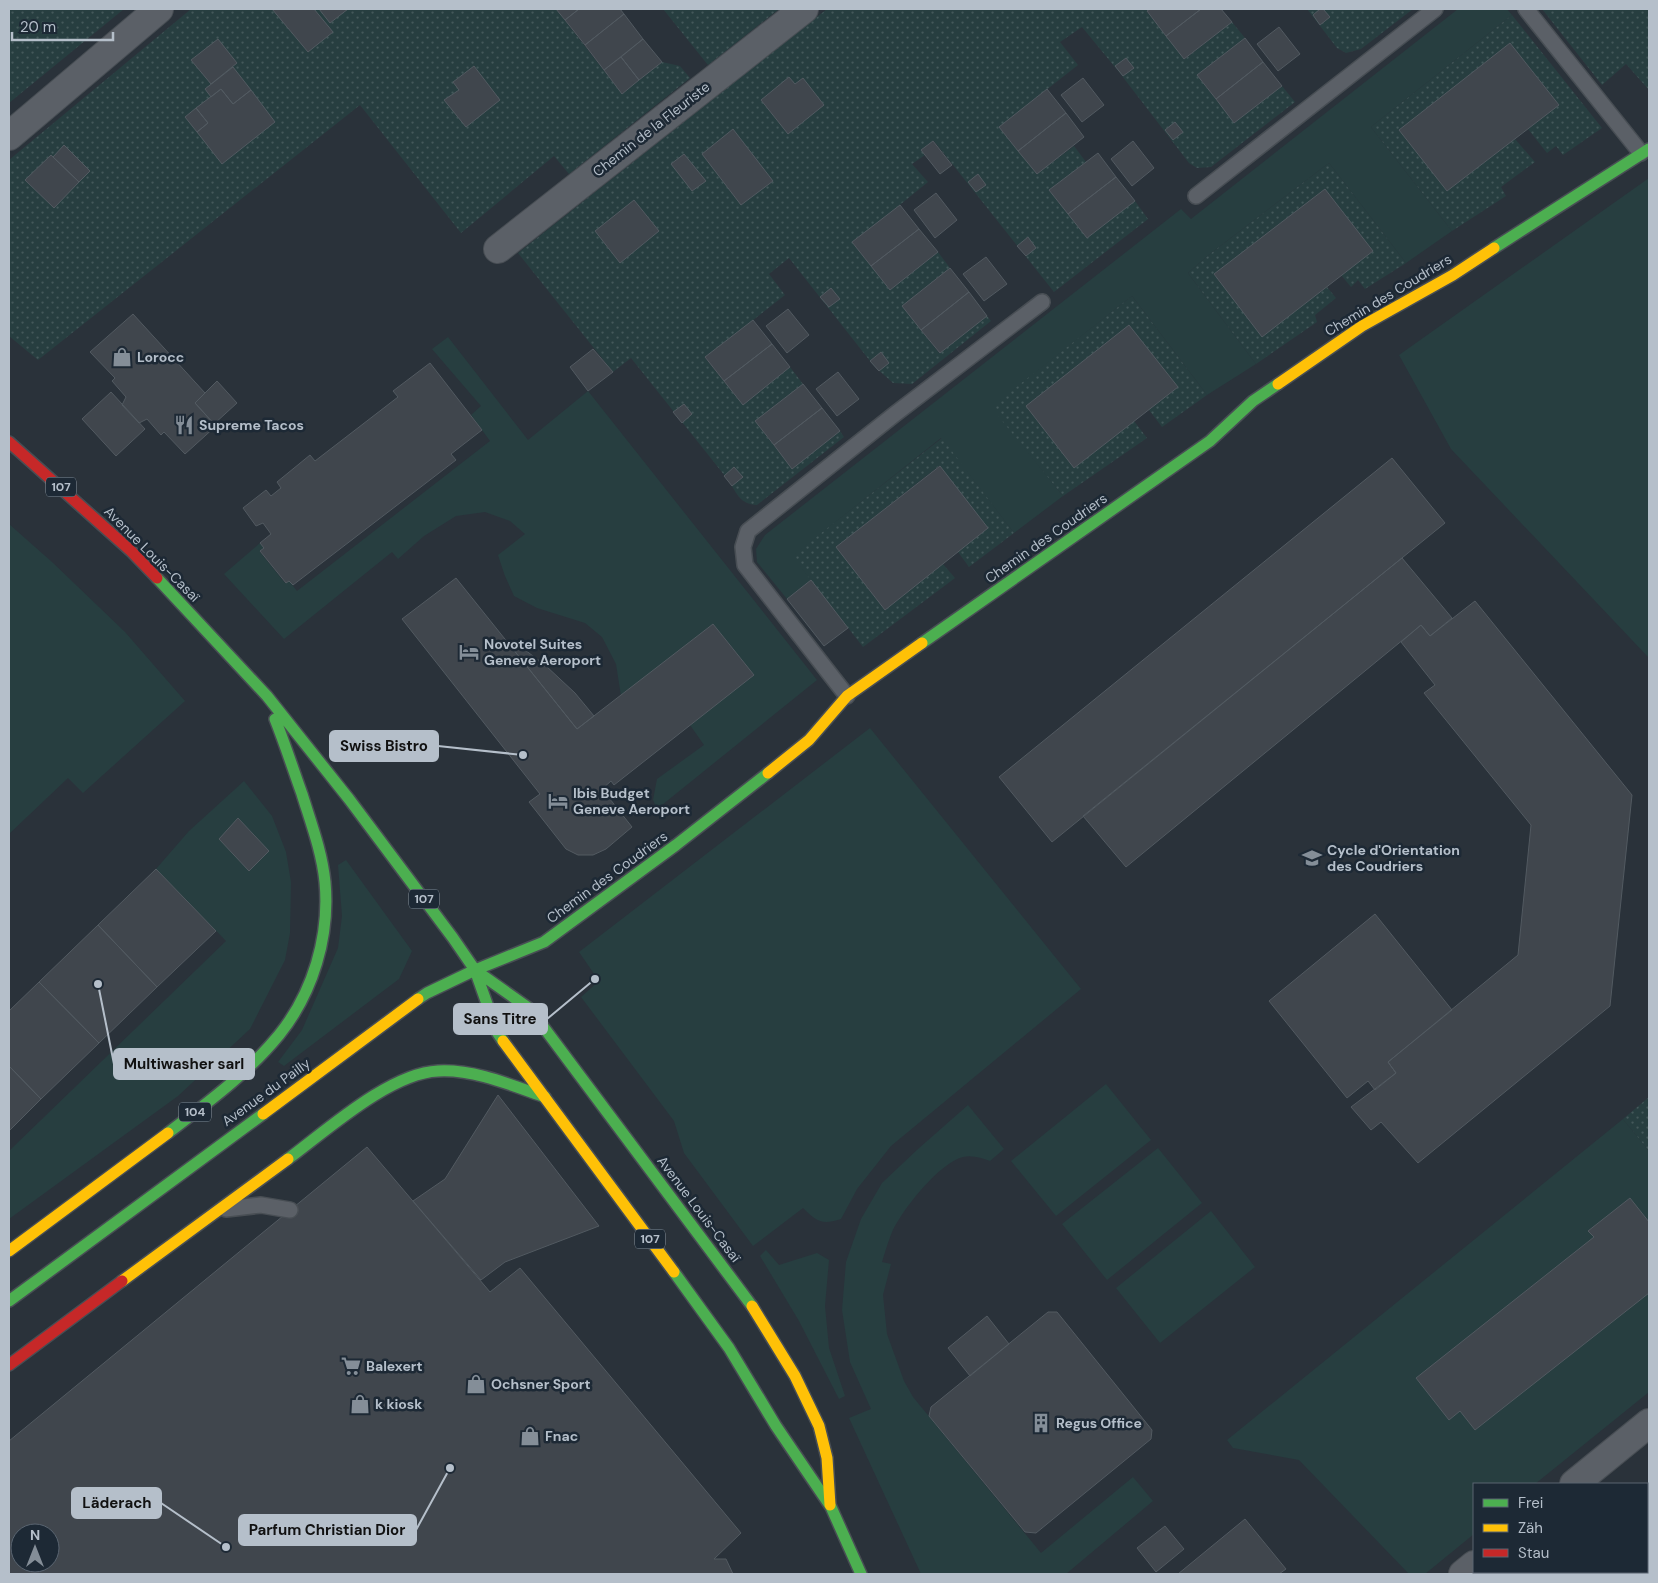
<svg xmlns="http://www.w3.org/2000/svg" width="1658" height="1583" font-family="'DM Sans',sans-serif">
	<defs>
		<pattern id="garden-dots" width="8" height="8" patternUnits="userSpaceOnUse" patternTransform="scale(1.25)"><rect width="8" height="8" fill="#273e40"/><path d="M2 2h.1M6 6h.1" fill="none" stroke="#44585a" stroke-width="1.8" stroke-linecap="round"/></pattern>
	</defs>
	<rect width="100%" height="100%" fill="#2a323a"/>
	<path fill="#273e40" d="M1458,9H1507L1512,15L1371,127L1452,231L1406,263L1329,163L1210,254L1188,273L1256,364L1207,395L1132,296L992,407L1063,496L1014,533L941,438L793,556L811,580L787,599L757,562L756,549L765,535L1181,209L1191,219Z
		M1649,178V658L1451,449L1399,355Z
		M448,337L528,440L588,391L817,680L657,809L653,800L657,779L704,745L690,725L754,675L713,624L621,696L616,664L602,637L585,623L537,608L514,596L505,576L498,555L525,534L510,521L485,512L456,516L424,536L398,559L392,552L284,639L224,574L260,543L264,548L260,552L285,583L289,581L297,591L490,441L471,415L481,406L432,349Z
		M9,524L52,562L125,632L185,701L83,793L68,778L9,834Z
		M870,728L1081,989L891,1146L857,1189L841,1219C822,1225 817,1222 803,1208L753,1246L684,1153L674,1121L581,997L599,981L579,952Z
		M244,781L272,816L286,852L291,882L290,933L285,960L250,1029L178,1096L9,1219V1151L226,941L156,869L189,831Z
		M346,860L412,951L399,979L284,1066L278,1062L302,1030L338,948L342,916L338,865Z
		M1106,1084L1151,1140L1056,1216L1011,1161Z
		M968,1105L1004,1149L990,1161C982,1158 972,1155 963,1157C939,1163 902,1210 892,1232C888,1242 885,1252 882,1262L891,1264L883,1295L887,1334L904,1381L913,1397L1041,1553L1133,1477L1153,1501L1066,1574H921L849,1418L871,1409L850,1362L842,1310L846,1262L861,1219L882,1183L918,1149Z
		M1623,1119L1649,1151V1392L1535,1484H1474V1534L1425,1574H1409L1299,1460L1233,1448L1227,1440Z
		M1158,1148L1202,1203L1107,1280L1062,1224Z
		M1211,1211L1255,1267L1160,1343L1116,1288Z
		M766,1250L779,1265L817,1253L829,1260L825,1306L829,1348L845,1396L839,1399L799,1321L760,1256Z"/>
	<path fill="url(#garden-dots)" d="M9,9H124L9,103Z
		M191,9H556L622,94L662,62L680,66L690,78L569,174L554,156L461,233L360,105L38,360L9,336V160Z
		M663,9H779L708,65Z
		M827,9H1150L1147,12L1185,59L1232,22L1245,38L1197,75L1234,123L1282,86L1295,102L1211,167L1197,168L1189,163L1119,72L1082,27L1060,42L1078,65L999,127L1037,174L1074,146L1086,162L1049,190L1087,238L1135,201L1148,219L1054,292L934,141L922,150L925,155L912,164L928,182L853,243L890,290L938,252L950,268L902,306L939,353L987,316L991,321L912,384L893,383L874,366L789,258L769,274L785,295L705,358L743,405L790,367L803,384L755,421L792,469L840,431L844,437L757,505C740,504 737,494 729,481L631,358L613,372L518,253Z
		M1307,9H1413L1361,49L1346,53L1337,48Z
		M1542,9H1649V90L1626,64L1602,85Z
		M1512,15L1602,128L1563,155L1556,146L1547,153L1528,129L1559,105L1510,43L1400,130L1447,191L1515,139L1535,162L1501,187L1506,196L1452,231L1371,127Z
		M1329,163L1406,263L1365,289L1358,280L1351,287L1341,275L1373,251L1325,189L1214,274L1262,336L1327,287L1336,298L1315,315L1317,322L1256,364L1188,273L1210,254Z
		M1132,296L1207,395L1162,427L1149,410L1178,387L1129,325L1026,406L1074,468L1134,421L1147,438L1063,496L991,407Z
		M942,438L1014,533L969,567L958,552L988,528L939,466L836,547L885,610L943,564L955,578L863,647L792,556Z
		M1649,1097V1151L1623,1119Z
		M1508,1572H1569L1571,1574H1505Z"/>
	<path fill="#40464d" stroke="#525a61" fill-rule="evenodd" d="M272,9H314L333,32L308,52Z
		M319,9H348L330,23Z
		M556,9H579L565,20Z
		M579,9H620L624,14L585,45L565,20Z
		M1150,9H1201L1166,36L1147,11Z
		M1201,9H1221L1232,22L1184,59L1166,36Z
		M1320,9H1323L1330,17L1320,25L1313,15Z
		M624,14L643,39L604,70L585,45Z
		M1279,27L1300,54L1278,71L1257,44Z
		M1245,38L1263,62L1216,99L1197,75Z
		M218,39L237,63L211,84L191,60Z
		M643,39L662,62L639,80L621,57Z
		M1510,43L1559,105L1447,191L1399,130Z
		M621,57L639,80L622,94L604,70Z
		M1126,58L1134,68L1123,76L1115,66Z
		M1263,62L1282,86L1234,123L1216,99Z
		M474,66L500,100L466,127L444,100L459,90L453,82Z
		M233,67L251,90L233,104L221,89L211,97L205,89Z
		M789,77L795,84L803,78L824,105L788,134L761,100Z
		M1083,78L1104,105L1082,122L1061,95Z
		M221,89L233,104L251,90L275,122L222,164L197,132L208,123L196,108Z
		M1047,89L1066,113L1018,151L999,127Z
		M196,108L208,123L197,132L185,117Z
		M1066,113L1084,137L1037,174L1018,151Z
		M1175,122L1183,132L1173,140L1165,130Z
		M733,129L773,181L741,205L702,154Z
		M933,141L952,165L940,174L921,150Z
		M1133,141L1154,168L1132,186L1111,159Z
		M64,145L90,171L79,182L53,157Z
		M1098,153L1116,177L1068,214L1049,190Z
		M684,154L706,181L692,191L671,164Z
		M51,155L79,182L54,208L25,180Z
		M978,174L986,185L976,192L968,182Z
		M1116,177L1135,201L1087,238L1068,214Z
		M1325,189L1373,251L1262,337L1214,274Z
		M936,193L957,220L935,238L914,210Z
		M634,200L659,231L620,263L595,231Z
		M900,205L919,229L871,266L852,242Z
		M919,229L938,252L890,290L871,266Z
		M1028,237L1036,248L1026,256L1017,246Z
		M986,257L1007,284L984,301L963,274Z
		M950,268L969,292L921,330L902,306Z
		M831,288L840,299L829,307L820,297Z
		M969,292L987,316L940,353L921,330Z
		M788,309L809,335L787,353L766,326Z
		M133,314L205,393L195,403L216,426L185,454L164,432L161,435L147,419L139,423L122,405L126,397L112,381L115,378L90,352Z
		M753,320L772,344L724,381L705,357Z
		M1129,325L1178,387L1074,468L1026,406Z
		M772,344L790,367L743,405L724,381Z
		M593,349L613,372L588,391L570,367Z
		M881,352L889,363L879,371L870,361Z
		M430,363L482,430L451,454L456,460L293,585L289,581L286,583L260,551L264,548L260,543L271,534L263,523L256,526L243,508L266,490L271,496L281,488L277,482L310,455L315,461L398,397L393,391Z
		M838,372L859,399L837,416L816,389Z
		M217,381L237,403L214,424L195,403Z
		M803,384L822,408L774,445L755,421Z
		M111,392L145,429L116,456L82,419Z
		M684,404L692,414L682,423L673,412Z
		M822,408L840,431L792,469L774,445Z
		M1392,458L1445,523L1052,842L999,777Z
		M940,466L988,528L885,610L836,547Z
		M734,467L743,477L732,486L724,476Z
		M1402,558L1452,618L1430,636L1421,625L1126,867L1083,816Z
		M456,578L577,729L713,624L754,675L614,785L611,781L602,789L632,827L606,849L593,855H578L566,849L529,802L540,794L402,619Z
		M811,580L848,628L824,646L787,599Z
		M1475,601L1632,795L1610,1006L1418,1163L1381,1122L1371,1130L1351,1107L1396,1073L1388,1062L1518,955L1531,825L1424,693L1435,685L1401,642L1421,625L1430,636Z
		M513,641L545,665L575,693L594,716L577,729L509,644Z
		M238,818L269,851L249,871L219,839Z
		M156,869L216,931L157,987L98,925Z
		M1375,914L1452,1010L1388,1062L1396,1073L1375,1090L1368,1081L1347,1098L1269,1001Z
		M98,925L157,987L99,1043L39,982Z
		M39,982L99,1043L41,1099L9,1066V1011Z
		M9,1066L41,1099L9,1131Z
		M498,1095L599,1226L505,1262L481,1280L413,1201L445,1179Z
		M367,1147L490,1292L520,1268L741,1533L714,1559H726L733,1574H9V1441ZM20,1533H50V1563H20Z
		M1630,1198L1649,1222V1293L1475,1430L1460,1411L1449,1420L1416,1378L1594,1237L1588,1231Z
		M1048,1312H1057L1152,1430L1151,1439L1036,1533L1025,1532L929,1416L931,1407Z
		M987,1316L1009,1344L970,1376L948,1348Z
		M1649,1498V1574H1598L1596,1572H1647V1500Z
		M1245,1519L1286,1569L1279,1574H1178Z
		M1165,1526L1184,1549L1156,1572L1137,1548Z"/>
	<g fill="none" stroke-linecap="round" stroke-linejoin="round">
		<defs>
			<path id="lane" d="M1526,9L1641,153
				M1196,196L1435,9
				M847,696L745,565L743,547L748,531L895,414L1042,302
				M226,1209L261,1205L290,1210"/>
			<path id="street" d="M9,136L159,9
				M498,249L804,9
				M1574,1484L1649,1423
				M1463,1574L1474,1565"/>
			<path id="fast" d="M1494,248L1649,149
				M157,578L267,696L349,799L453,938L475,970L497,1032L503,1041
				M922,643L1210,441L1253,401L1278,384
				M475,970L544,942L676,845L768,773
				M475,970L530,1009L752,1306
				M418,999L427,993L475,970
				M168,1133C207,1103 247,1074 279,1035C313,993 330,936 325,882C322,852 311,823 302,794C293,769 285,744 275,719
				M288,1159C327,1130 390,1073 438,1071C474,1069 511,1085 545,1097
				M674,1272L729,1348L776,1426L831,1507L861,1574
				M9,1301L263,1114"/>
			<path id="slow" d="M1278,384L1362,326L1453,275L1494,248
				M768,773L809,740L847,696L922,643
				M503,1041L674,1272
				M263,1114L418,999
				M9,1251L168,1133
				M122,1281L288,1159
				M752,1306L795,1376L819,1426L827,1458L830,1505"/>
			<path id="jam" d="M9,442L131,551L157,578
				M9,1365L122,1281"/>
		</defs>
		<use href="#lane" stroke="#484e54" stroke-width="18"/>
		<use href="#street" stroke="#484e54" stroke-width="30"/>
		<use href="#fast" stroke="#484e54" stroke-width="14"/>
		<use href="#slow" stroke="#484e54" stroke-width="14"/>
		<use href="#jam" stroke="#484e54" stroke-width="14"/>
		<use href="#lane" stroke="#5b6067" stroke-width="15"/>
		<use href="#street" stroke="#5b6067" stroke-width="28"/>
		<use href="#fast" stroke="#4caf50" stroke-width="11"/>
		<use href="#slow" stroke="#ffc107" stroke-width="11"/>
		<use href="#jam" stroke="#c62828" stroke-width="11"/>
	</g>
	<defs>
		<symbol id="shop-bare" viewBox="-9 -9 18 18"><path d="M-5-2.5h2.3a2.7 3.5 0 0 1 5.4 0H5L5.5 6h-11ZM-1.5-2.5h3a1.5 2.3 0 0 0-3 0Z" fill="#848e98" stroke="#1d2935" stroke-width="2.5" paint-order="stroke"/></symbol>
		<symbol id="restaurant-bare" viewBox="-9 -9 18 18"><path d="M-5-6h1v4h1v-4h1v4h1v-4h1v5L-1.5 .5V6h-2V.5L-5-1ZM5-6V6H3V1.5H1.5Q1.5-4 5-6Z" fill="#848e98" stroke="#1d2935" stroke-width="2.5" paint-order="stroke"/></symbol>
		<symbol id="hotel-bare" viewBox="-9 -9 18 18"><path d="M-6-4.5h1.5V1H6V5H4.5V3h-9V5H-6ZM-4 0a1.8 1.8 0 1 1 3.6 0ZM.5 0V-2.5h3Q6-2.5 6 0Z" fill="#848e98" stroke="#1d2935" stroke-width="2.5" paint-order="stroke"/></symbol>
		<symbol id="school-bare" viewBox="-9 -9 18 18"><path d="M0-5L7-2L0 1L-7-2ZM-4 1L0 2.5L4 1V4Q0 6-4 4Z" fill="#848e98" stroke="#1d2935" stroke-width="2.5" paint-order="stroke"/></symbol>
		<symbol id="supermarket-bare" viewBox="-9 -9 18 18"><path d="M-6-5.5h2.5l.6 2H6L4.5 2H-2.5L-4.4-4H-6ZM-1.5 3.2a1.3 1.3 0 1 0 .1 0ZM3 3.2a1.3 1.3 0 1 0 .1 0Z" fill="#848e98" stroke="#1d2935" stroke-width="2.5" paint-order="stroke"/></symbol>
		<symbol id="building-bare" viewBox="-9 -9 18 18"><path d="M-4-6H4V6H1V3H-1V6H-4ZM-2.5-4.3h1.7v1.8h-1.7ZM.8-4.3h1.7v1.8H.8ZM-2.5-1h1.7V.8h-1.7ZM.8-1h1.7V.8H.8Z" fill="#848e98" stroke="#1d2935" stroke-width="2.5" paint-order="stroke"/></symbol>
	</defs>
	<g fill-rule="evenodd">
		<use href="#shop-bare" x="108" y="343" width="28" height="28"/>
		<use href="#restaurant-bare" x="170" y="411" width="28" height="28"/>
		<use href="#hotel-bare" x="455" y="638" width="28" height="28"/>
		<use href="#hotel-bare" x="544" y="787" width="28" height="28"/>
		<use href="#school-bare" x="1298" y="844" width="28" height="28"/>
		<use href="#supermarket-bare" x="337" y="1352" width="28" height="28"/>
		<use href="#shop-bare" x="462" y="1370" width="28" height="28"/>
		<use href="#shop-bare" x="346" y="1390" width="28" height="28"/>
		<use href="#building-bare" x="1027" y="1409" width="28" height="28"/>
		<use href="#shop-bare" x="516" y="1422" width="28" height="28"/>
	</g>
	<g text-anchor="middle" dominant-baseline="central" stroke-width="5" stroke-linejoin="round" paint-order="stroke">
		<g fill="#1d2935" stroke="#87929d" stroke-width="1">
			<rect x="46" y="477.5" width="30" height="19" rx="4"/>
			<rect x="409" y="889.5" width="30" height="19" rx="4"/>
			<rect x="179" y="1102.5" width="32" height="19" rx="4"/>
			<rect x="635" y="1229.5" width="30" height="19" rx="4"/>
		</g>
		<g font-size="12" font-weight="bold" fill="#b5bfca">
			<text x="61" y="487">107</text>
			<text x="424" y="899">107</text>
			<text x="195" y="1112">104</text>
			<text x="650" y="1239">107</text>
		</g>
		<g font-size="14" fill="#b5bfca" stroke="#1d2935">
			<text transform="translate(651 129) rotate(-38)">Chemin de la Fleuriste</text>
			<text transform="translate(1388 295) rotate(-31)">Chemin des Coudriers</text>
			<text transform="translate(1046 538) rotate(-35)">Chemin des Coudriers</text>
			<text transform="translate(152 554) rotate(45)">Avenue Louis-Casaï</text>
			<text transform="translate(607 877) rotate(-36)">Chemin des Coudriers</text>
			<text transform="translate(266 1092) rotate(-36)">Avenue du Pailly</text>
			<text transform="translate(699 1209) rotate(53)">Avenue Louis-Casaï</text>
		</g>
		<g font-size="14" font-weight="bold" fill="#b5bfca" stroke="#1d2935" text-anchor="start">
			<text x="137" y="357">Lorocc</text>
			<text x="199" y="425">Supreme Tacos</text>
			<text x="484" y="644">Novotel Suites<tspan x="484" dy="16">Geneve Aeroport</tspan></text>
			<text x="573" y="793">Ibis Budget<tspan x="573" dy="16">Geneve Aeroport</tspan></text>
			<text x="1327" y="850">Cycle d'Orientation<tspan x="1327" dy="16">des Coudriers</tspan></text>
			<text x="366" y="1366">Balexert</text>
			<text x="491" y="1384">Ochsner Sport</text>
			<text x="375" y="1404">k kiosk</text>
			<text x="1056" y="1423">Regus Office</text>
			<text x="545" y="1436">Fnac</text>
		</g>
	</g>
	<path fill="none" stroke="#b5bfca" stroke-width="2" d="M523 755L438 746M595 979L547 1019M98 984L114 1064M226 1547L161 1503M450 1468L416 1530"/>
	<g fill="#b5bfca" stroke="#1d2935" stroke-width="2">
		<circle cx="523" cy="755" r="5"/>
		<circle cx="595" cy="979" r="5"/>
		<circle cx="98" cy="984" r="5"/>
		<circle cx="226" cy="1547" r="5"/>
		<circle cx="450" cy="1468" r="5"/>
	</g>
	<g fill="#b5bfca" stroke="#b5bfca" stroke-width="2">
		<rect x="330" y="731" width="108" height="30" rx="5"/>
		<rect x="454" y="1004" width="93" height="30" rx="5"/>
		<rect x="114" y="1049" width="140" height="30" rx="5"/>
		<rect x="72" y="1488" width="89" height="30" rx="5"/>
		<rect x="239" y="1515" width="177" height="30" rx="5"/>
	</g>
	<g font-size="15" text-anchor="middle" font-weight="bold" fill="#111">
		<text x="384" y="751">Swiss Bistro</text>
		<text x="500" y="1024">Sans Titre</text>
		<text x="184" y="1069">Multiwasher sarl</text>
		<text x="117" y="1508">Läderach</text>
		<text x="327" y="1535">Parfum Christian Dior</text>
	</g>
	<rect width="1658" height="1583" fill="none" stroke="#b5bfca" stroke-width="20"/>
	<rect x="1473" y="1483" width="175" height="90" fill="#1d2935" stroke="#5a6571"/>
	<rect x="1483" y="1499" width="25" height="8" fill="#4caf50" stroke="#5a6571"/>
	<text x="1518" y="1508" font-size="15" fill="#b5bfca">Frei</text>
	<rect x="1483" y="1524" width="25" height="8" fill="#ffc107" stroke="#5a6571"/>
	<text x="1518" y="1533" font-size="15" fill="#b5bfca">Zäh</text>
	<rect x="1483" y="1549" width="25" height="8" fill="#c62828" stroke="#5a6571"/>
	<text x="1518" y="1558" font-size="15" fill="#b5bfca">Stau</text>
	<g transform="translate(35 1548)"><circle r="24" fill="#1d2935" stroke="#5a6571"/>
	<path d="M0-4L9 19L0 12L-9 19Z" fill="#848e98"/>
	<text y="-8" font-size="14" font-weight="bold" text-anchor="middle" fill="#b5bfca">N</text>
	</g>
	<path d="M12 32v8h101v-8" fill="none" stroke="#b5bfca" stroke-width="2.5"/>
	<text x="20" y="32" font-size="15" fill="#b5bfca" stroke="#1d2935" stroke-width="4" paint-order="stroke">20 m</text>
</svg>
